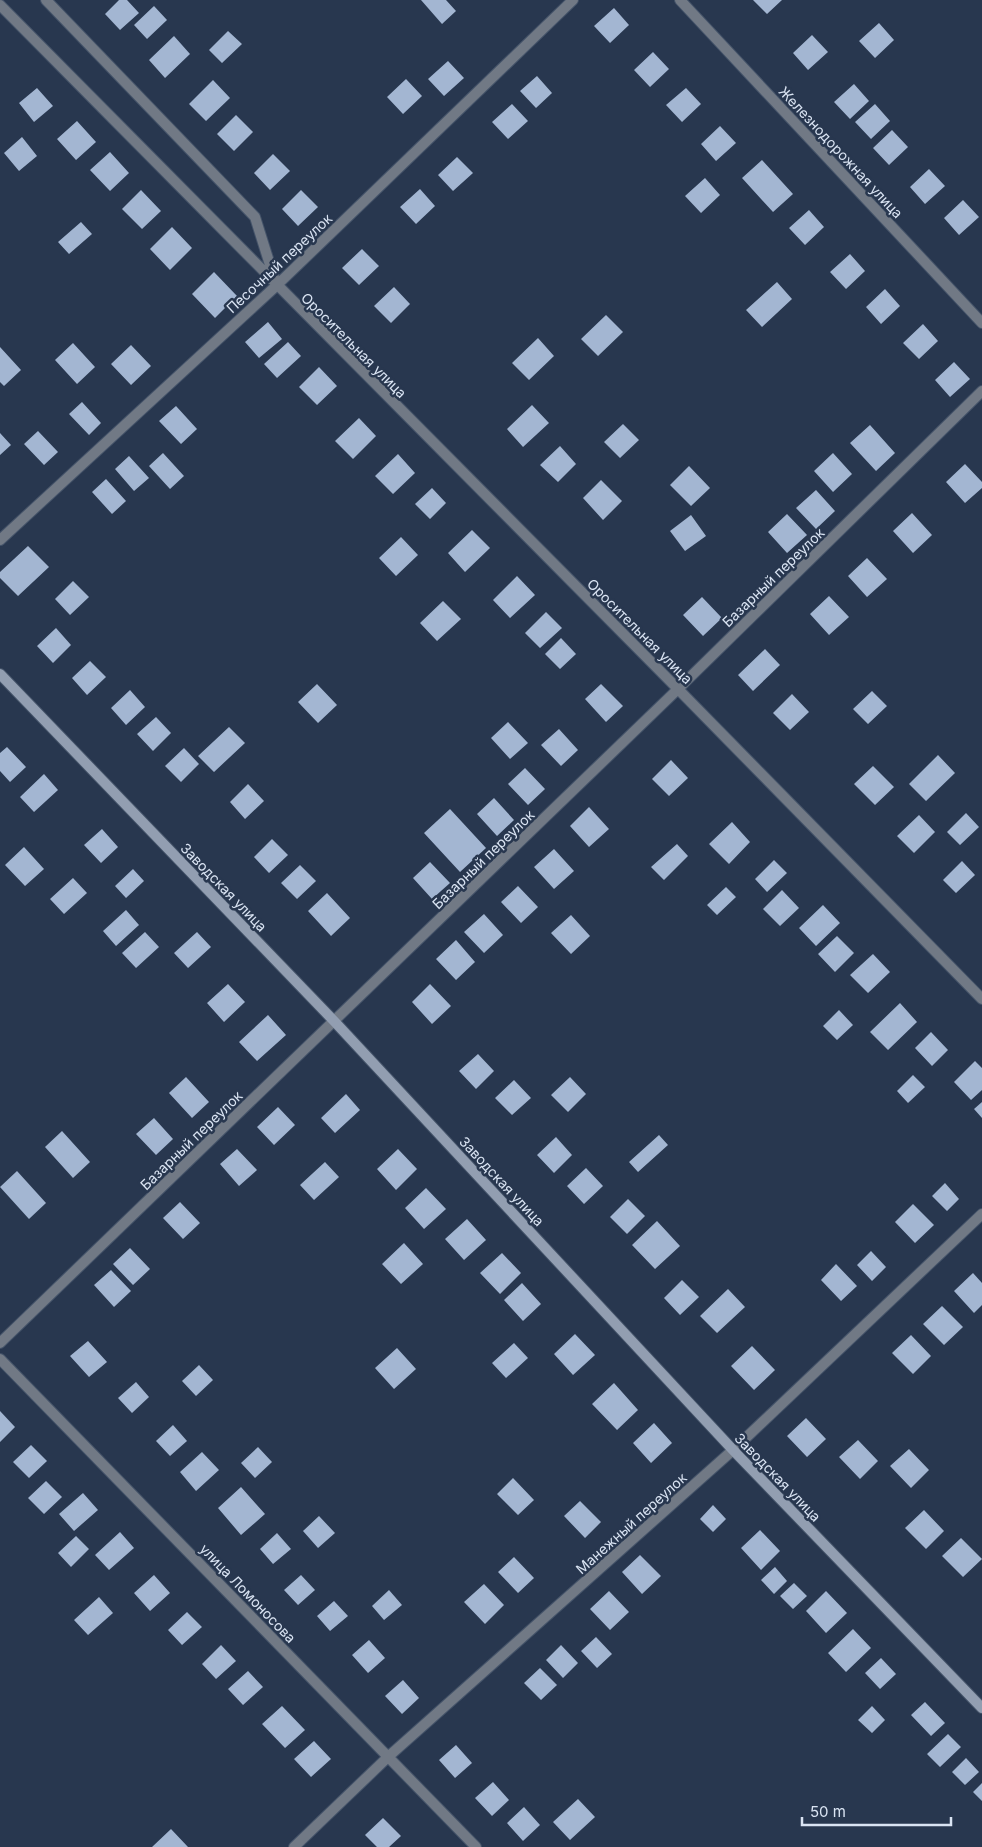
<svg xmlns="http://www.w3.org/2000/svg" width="982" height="1847" font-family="Inter,sans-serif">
	<rect width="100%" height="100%" fill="#28374f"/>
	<path fill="#a3b6d2" d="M119,0H127L139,13L120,30L105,14Z
		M421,0H446L456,11L442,24Z
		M753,0H782L767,14Z
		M154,6L167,20L147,39L134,25Z
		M614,8L629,25L610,43L594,26Z
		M879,23L894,40L875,58L859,41Z
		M228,31L242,44L222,63L209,50Z
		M812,35L828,52L808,70L793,53Z
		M174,36L190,54L165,78L149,60Z
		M653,52L669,69L650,87L634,70Z
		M448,61L464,78L444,96L428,79Z
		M537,76L552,93L536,108L520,91Z
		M406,79L422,96L403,114L387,97Z
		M213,80L230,98L206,121L189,104Z
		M854,84L869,101L850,119L834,102Z
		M37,88L53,106L34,122L19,103Z
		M686,88L701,104L682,122L666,105Z
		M512,104L528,121L508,139L492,122Z
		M875,104L890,121L871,139L855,122Z
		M236,115L253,132L234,151L217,134Z
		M77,121L96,142L76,160L57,139Z
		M720,126L736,143L716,161L701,144Z
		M892,130L908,147L889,165L873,148Z
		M22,137L37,156L19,171L4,153Z
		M110,152L129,173L110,191L90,170Z
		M273,154L290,171L270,190L254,173Z
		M457,157L473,173L453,191L438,175Z
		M762,160L793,194L773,212L742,178Z
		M929,169L945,186L925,204L910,187Z
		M705,178L720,195L701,213L685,196Z
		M420,189L435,206L416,224L400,207Z
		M141,190L161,211L142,229L122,209Z
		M301,190L318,207L298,226L282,209Z
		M963,200L979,217L959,235L944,218Z
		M809,210L824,227L805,245L789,228Z
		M81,222L92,234L69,254L58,242Z
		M172,227L192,248L170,270L150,249Z
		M362,249L379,266L359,285L342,268Z
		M850,254L865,271L846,289L830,272Z
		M214,272L237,296L215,318L192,294Z
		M777,282L792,299L762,327L746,310Z
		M394,287L410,304L391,323L374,306Z
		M885,289L900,306L881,324L866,307Z
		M606,315L623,332L598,356L581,339Z
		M268,322L282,339L259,358L245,342Z
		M923,324L938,341L919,359L903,343Z
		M538,338L554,356L529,380L512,363Z
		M288,342L301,356L277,378L264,364Z
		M73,343L95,367L77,384L55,360Z
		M131,345L151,366L131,385L111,364Z
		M0,347L21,370L4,386L0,382Z
		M954,362L970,379L950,397L935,380Z
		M319,367L337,386L317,405L299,387Z
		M82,402L101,423L89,435L69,414Z
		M532,405L549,423L523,447L507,429Z
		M176,406L197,429L181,444L159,421Z
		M359,418L376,436L353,459L335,441Z
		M623,424L639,440L620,458L604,442Z
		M870,425L895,453L876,471L850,443Z
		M38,431L58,452L44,465L24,444Z
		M0,433L11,445L0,455Z
		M560,446L576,464L558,482L540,465Z
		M163,453L184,476L170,489L149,466Z
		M833,453L852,474L833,492L814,471Z
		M398,454L415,473L393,494L375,476Z
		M129,456L149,478L134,491L115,469Z
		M965,464L982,482V488L965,503L946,482Z
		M689,466L710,488L691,506L670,485Z
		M106,479L126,501L112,514L92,492Z
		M601,480L622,501L603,520L583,498Z
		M432,488L446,503L430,519L415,504Z
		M816,490L835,511L816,529L796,508Z
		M912,513L932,535L913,553L893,531Z
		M787,514L807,535L787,553L768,532Z
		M691,515L706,536L685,551L670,531Z
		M472,530L490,548L465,572L448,553Z
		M401,537L418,555L396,576L379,558Z
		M28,546L49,567L18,596L0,578V572Z
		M867,558L887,579L867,597L848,576Z
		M517,576L535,595L510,618L493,600Z
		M73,581L89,597L70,615L55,599Z
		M829,596L849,617L829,635L810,614Z
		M702,597L722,618L703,636L683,615Z
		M443,601L461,619L437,641L420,623Z
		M546,612L562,628L540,648L525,633Z
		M56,628L71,645L53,663L37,646Z
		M561,638L576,654L560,669L545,654Z
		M765,649L780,665L753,691L738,675Z
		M90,661L106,677L87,695L72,678Z
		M317,684L337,705L318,723L298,702Z
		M601,684L623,706L606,722L585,699Z
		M130,690L145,707L126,725L111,708Z
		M872,691L887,706L868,724L853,709Z
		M792,694L809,712L790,730L773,713Z
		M156,717L171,733L153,751L137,734Z
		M508,722L528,743L510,759L491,738Z
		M229,727L245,743L214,772L198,756Z
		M559,729L578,750L561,766L541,745Z
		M7,747L26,767L10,782L0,771V753Z
		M184,748L199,764L181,782L165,766Z
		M938,755L955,773L926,801L909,784Z
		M671,760L688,778L669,796L652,779Z
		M873,766L894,787L875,805L854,784Z
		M525,768L545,789L528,805L508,784Z
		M44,774L58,790L34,812L20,797Z
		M248,784L264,801L245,819L230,802Z
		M494,798L514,820L497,836L477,814Z
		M589,807L609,829L589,847L570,826Z
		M450,809L486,848L460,872L424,833Z
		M966,813L979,827L960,845L947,832Z
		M919,815L935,832L914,853L897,836Z
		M732,822L750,842L729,864L709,844Z
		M102,829L118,847L101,863L84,845Z
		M272,839L288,855L269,873L254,857Z
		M677,844L688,856L664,880L651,867Z
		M24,847L44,869L25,886L5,865Z
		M554,849L574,871L554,889L534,867Z
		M774,860L787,873L767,892L755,879Z
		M962,861L975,875L956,893L943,880Z
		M430,862L450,883L432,899L413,878Z
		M300,865L316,881L297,899L281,883Z
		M133,869L144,881L126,898L115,886Z
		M73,878L87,893L64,914L50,899Z
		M518,886L538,907L521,923L501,902Z
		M726,887L736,897L717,915L707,905Z
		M782,890L799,908L780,926L763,909Z
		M327,893L350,918L331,936L308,911Z
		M823,905L840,923L816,946L799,928Z
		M126,910L139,925L116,946L103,931Z
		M484,914L503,935L484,953L464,932Z
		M571,915L590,936L571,954L551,933Z
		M145,932L159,947L136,968L122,953Z
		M197,932L211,947L188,968L174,953Z
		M837,936L854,953L835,972L818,954Z
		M456,940L475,962L456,980L436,959Z
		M873,954L890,972L868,993L850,975Z
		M228,984L245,1002L224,1022L207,1003Z
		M430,984L451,1006L432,1024L412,1002Z
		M900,1003L917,1022L888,1050L870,1032Z
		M839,1010L853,1025L837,1040L823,1026Z
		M268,1015L286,1035L257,1061L239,1042Z
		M931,1032L948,1050L932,1066L915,1048Z
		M478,1054L494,1071L476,1089L459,1071Z
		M975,1061L982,1068V1090L971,1100L954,1082Z
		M913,1075L925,1087L908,1103L897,1091Z
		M186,1077L209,1102L192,1118L169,1093Z
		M570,1077L586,1094L568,1112L551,1095Z
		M514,1080L531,1098L512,1115L495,1098Z
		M346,1094L360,1110L335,1133L321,1118Z
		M982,1102V1118L974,1109Z
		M278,1107L295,1125L274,1145L257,1127Z
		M154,1118L173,1139L156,1155L136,1134Z
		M62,1131L90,1162L73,1178L45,1147Z
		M659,1135L668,1145L638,1172L629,1162Z
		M556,1137L572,1155L554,1173L537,1155Z
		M237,1149L257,1170L239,1186L220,1164Z
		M398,1149L417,1169L396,1190L377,1169Z
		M325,1162L339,1177L314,1200L300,1185Z
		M586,1168L603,1186L584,1204L567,1186Z
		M17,1171L46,1203L29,1219L0,1187Z
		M945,1183L959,1199L947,1211L932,1196Z
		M426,1188L446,1209L424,1229L405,1208Z
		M628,1199L645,1216L627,1234L610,1217Z
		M180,1202L200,1223L183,1239L163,1218Z
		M913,1204L934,1225L915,1243L895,1222Z
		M467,1219L486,1240L464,1260L445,1239Z
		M657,1221L680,1246L655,1269L632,1245Z
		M404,1243L423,1264L401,1284L382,1264Z
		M130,1248L150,1269L133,1285L113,1264Z
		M871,1251L886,1267L872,1281L857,1265Z
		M502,1253L521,1273L500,1294L480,1273Z
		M836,1264L857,1286L841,1301L821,1280Z
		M111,1270L131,1291L114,1307L94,1285Z
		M973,1273L982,1283V1305L974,1313L954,1291Z
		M682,1280L699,1297L680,1315L664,1298Z
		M522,1283L541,1304L523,1321L504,1300Z
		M728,1289L745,1307L717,1333L700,1316Z
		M942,1306L963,1327L944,1345L923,1324Z
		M575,1334L595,1355L573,1375L554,1354Z
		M911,1335L931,1356L913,1374L892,1353Z
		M88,1341L107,1362L89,1377L70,1356Z
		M514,1343L528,1358L506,1378L492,1363Z
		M752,1346L775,1370L754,1390L731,1366Z
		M397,1348L416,1369L394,1389L375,1368Z
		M199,1365L213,1380L196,1396L182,1381Z
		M136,1382L149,1397L132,1413L118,1398Z
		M614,1383L638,1410L617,1430L592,1404Z
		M0,1411L15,1427L0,1442Z
		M806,1418L826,1439L807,1457L787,1436Z
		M654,1423L672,1443L651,1463L633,1443Z
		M173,1425L187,1441L170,1456L156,1441Z
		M858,1440L878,1461L860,1479L839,1457Z
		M31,1445L47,1461L29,1478L13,1462Z
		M258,1447L272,1462L255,1478L241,1463Z
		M909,1449L929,1470L911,1488L890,1466Z
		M202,1452L219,1470L196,1491L180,1472Z
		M513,1478L534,1500L518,1515L497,1494Z
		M46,1481L62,1497L44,1514L28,1498Z
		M241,1487L265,1514L241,1535L218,1508Z
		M83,1493L98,1510L74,1531L59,1514Z
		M580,1501L601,1522L585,1538L564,1516Z
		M713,1505L726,1519L713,1532L700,1519Z
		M924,1510L944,1531L926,1549L905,1528Z
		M319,1516L335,1533L318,1548L303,1531Z
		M760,1530L780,1551L761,1570L741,1548Z
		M120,1532L134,1548L109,1570L95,1555Z
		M277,1533L291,1549L273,1564L260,1549Z
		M76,1536L89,1549L71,1567L58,1553Z
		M961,1538L982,1559L963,1577L942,1556Z
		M640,1555L661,1576L642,1594L622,1572Z
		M514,1557L534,1578L518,1593L498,1572Z
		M775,1567L787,1581L774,1594L761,1580Z
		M154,1575L170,1593L150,1611L134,1593Z
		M301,1575L315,1590L298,1605L284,1590Z
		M794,1583L807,1596L793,1609L780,1596Z
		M484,1584L504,1605L485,1624L464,1602Z
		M389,1590L402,1605L384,1620L372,1606Z
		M609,1591L629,1612L610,1630L590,1609Z
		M826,1591L847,1613L826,1633L806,1611Z
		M99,1597L113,1613L88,1635L74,1620Z
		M334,1601L348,1616L330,1631L317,1616Z
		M187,1612L202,1627L182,1645L168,1630Z
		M853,1629L871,1648L846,1672L828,1653Z
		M596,1637L612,1654L597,1668L581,1651Z
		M369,1640L385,1658L368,1673L352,1655Z
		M221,1645L236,1661L216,1679L202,1664Z
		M561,1645L578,1663L563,1678L546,1660Z
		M881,1658L896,1674L880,1689L865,1673Z
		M540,1668L557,1685L541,1700L524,1683Z
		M248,1671L263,1687L243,1705L228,1689Z
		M403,1680L419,1698L402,1714L385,1696Z
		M925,1702L945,1723L931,1736L911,1715Z
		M282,1706L305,1730L285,1748L262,1724Z
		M872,1706L885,1720L872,1733L858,1720Z
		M948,1734L961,1747L940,1767L927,1754Z
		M314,1741L331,1759L311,1777L294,1759Z
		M456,1745L472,1763L455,1778L439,1760Z
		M966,1758L979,1772L965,1785L952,1772Z
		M493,1782L509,1800L492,1816L475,1798Z
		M982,1783V1801L973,1792Z
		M578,1799L595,1817L570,1840L553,1822Z
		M524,1807L540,1825L523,1841L507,1823Z
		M383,1818L401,1836L389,1847H377L365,1835Z
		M171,1829L188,1847H152Z"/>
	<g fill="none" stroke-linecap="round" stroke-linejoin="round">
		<defs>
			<path id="street" d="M46,0L255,217L276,284
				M680,0L982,323
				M0,5L678,689L982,999
				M0,540L276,286L573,0
				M0,1343L678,689L982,391
				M0,1359L476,1847
				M294,1847L389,1756L733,1450L982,1214"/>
			<path id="secondary" d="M0,674L334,1021L733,1450L982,1708"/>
		</defs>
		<use href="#street" stroke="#445369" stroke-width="12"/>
		<use href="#secondary" stroke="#445369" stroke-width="12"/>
		<use href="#street" stroke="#717985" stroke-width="10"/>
		<use href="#secondary" stroke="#929eb1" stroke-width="10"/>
	</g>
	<g text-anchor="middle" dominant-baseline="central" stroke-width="5" stroke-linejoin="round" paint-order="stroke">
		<g font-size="14" fill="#dae4f3" stroke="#28374f">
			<text transform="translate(841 152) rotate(47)">Железнодорожная улица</text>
			<text transform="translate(279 263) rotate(-43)">Песочный переулок</text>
			<text transform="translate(354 345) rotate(45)">Оросительная улица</text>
			<text transform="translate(773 577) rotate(-44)">Базарный переулок</text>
			<text transform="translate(640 631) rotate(45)">Оросительная улица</text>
			<text transform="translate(483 859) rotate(-44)">Базарный переулок</text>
			<text transform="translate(224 887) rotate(46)">Заводская улица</text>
			<text transform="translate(191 1140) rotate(-44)">Базарный переулок</text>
			<text transform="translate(502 1181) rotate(47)">Заводская улица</text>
			<text transform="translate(778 1477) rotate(46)">Заводская улица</text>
			<text transform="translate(631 1523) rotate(-42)">Манежный переулок</text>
			<text transform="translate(248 1593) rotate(46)">улица Ломоносова</text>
		</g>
	</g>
	<path d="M802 1817v8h149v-8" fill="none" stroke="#dae4f3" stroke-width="2.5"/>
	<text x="810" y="1817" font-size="15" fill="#dae4f3" stroke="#28374f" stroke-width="4" paint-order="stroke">50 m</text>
</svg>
